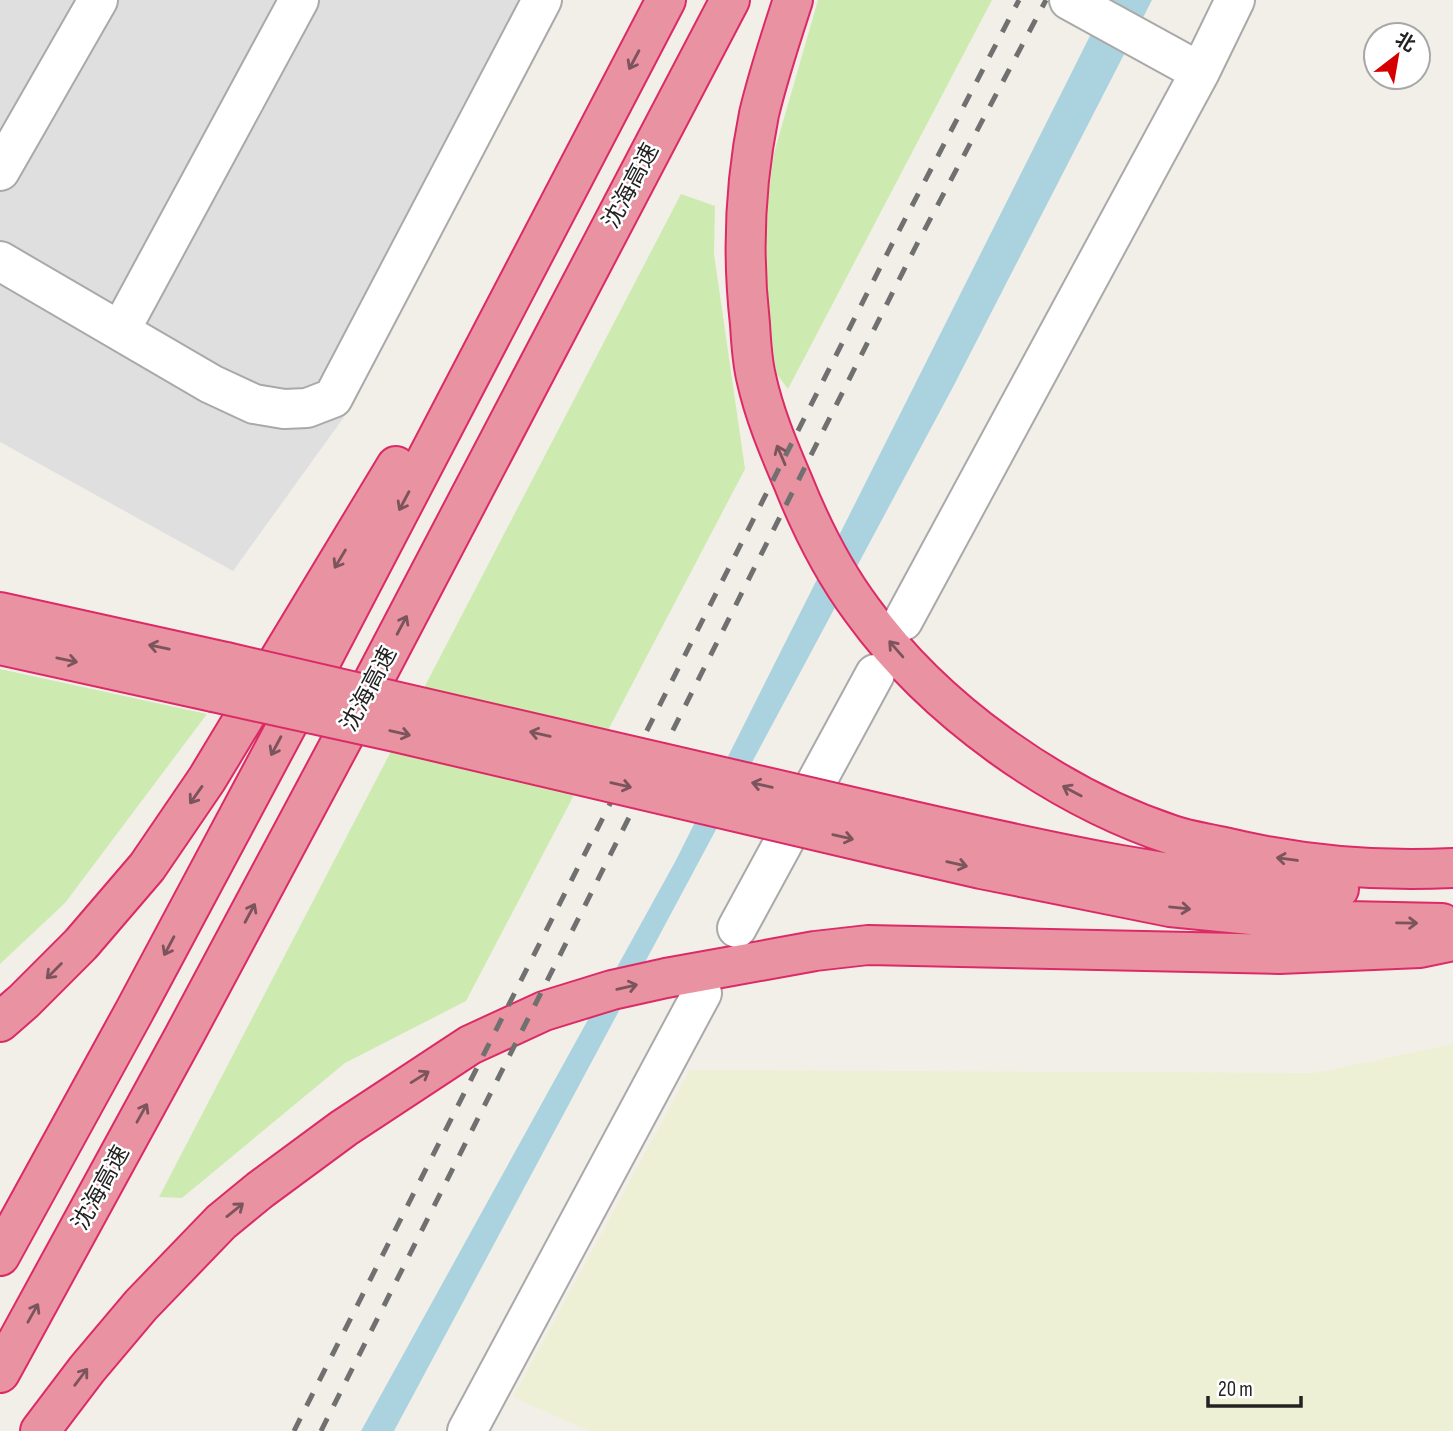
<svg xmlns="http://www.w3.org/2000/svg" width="1453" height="1431" font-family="'Sofia Sans Condensed','Noto Sans SC',sans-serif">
	<rect width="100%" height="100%" fill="#f2efe9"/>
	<path fill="#e0dfdf" d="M0,0H563L344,417L233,571L0,442Z"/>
	<path fill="#eef0d5" d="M1453,1044V1431H589L513,1397L690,1070L1314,1073Z"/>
	<path fill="#cdebb0" d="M818,0H992L788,389L776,373L764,273L766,214L774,153Z
		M681,194L715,206L714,254L745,469L466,1001L345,1063L182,1198L159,1197Z
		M0,669L207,714L65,903L0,964Z"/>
	<path fill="#aad3df" d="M1108,0H1152L953,387L394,1431H361L675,862Z"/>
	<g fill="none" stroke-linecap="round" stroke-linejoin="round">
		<defs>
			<path id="minor" d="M1069,0L1200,72
				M0,171L98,0
				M0,261L211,384L254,404L284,409L307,408L333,398L542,0
				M120,331L299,0
				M903,621L1200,72L1235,0
				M737,928L875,674
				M467,1431L702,993"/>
			<path id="highway" d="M793,0C781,37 768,76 759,114C745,183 742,254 750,324C751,341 752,360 756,377C764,414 778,447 793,482C811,527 833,571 862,610C934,710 1055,796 1172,835C1189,841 1207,843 1224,847C1299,865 1376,872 1453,868
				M0,612L226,662
				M0,645L213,692
				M900,818C1044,851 1190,885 1339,889
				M890,848L981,869L1170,907L1300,920L1442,923
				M0,1022L24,1001L81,944L147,867L207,779L396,466
				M0,1256L135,1010L317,669L666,0
				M0,1373L184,1036L366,695L730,0
				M40,1431L87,1369L141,1305L221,1222L260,1190L344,1128L470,1045L544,1011L612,990L666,978L815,951L868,945L1279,954L1420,948L1453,941"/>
		</defs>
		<use href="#minor" stroke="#a9a9a9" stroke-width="42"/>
		<use href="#highway" stroke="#dc2a67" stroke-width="42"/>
		<use href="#minor" stroke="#fff" stroke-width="38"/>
		<use href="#highway" stroke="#e892a2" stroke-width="38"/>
		<path stroke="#707070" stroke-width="5" stroke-dasharray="14 14" stroke-linecap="butt" d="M294,1431L889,250L1019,0
			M321,1431L916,246L1046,0"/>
		<defs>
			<path id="highway-bridge" d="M226,662L900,818
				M213,692L395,732L890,848"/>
		</defs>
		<use href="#highway-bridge" stroke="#dc2a67" stroke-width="42" stroke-linecap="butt"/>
		<use href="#highway-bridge" stroke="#e892a2" stroke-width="38"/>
	</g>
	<defs><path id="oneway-shaft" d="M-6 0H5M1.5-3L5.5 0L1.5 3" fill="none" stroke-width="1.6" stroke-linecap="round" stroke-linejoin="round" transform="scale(1.75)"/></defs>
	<g stroke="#7b545c">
		<use href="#oneway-shaft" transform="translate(634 60) rotate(118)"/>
		<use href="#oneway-shaft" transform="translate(781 455) rotate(-113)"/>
		<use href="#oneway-shaft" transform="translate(404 501) rotate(118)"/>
		<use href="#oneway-shaft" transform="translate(340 559) rotate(121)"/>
		<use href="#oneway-shaft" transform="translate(402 625) rotate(-62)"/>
		<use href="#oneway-shaft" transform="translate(159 647) rotate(-168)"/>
		<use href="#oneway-shaft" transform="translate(896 649) rotate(-131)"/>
		<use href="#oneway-shaft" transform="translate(67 660) rotate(12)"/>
		<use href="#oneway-shaft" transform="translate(400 733) rotate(13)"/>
		<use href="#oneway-shaft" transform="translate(540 734) rotate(-167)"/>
		<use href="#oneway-shaft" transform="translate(276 746) rotate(118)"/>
		<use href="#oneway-shaft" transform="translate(621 785) rotate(13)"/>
		<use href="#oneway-shaft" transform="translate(762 785) rotate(-167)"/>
		<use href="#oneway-shaft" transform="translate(1072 791) rotate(-152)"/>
		<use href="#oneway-shaft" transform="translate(196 795) rotate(125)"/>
		<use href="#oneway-shaft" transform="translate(843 837) rotate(13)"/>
		<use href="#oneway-shaft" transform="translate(1287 859) rotate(-172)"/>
		<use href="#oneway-shaft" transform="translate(957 864) rotate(13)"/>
		<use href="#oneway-shaft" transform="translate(1180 908) rotate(6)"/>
		<use href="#oneway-shaft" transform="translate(250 913) rotate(-62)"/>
		<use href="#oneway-shaft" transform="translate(1407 923) rotate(1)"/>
		<use href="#oneway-shaft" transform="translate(169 946) rotate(118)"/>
		<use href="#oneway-shaft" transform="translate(54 971) rotate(135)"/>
		<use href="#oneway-shaft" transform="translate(627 987) rotate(-13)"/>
		<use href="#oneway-shaft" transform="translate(420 1077) rotate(-32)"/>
		<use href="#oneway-shaft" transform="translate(142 1113) rotate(-61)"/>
		<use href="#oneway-shaft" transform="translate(235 1210) rotate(-39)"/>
		<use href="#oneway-shaft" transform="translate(33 1313) rotate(-61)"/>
		<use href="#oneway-shaft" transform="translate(81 1377) rotate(-53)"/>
	</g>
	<g text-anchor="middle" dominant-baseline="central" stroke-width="5" stroke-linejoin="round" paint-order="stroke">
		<g font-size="23" fill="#222" stroke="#fff">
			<text transform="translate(631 186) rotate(-62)">沈海高速</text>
			<text transform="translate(369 689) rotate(-62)">沈海高速</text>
			<text transform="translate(101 1188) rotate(-61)">沈海高速</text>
		</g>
	</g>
	<g transform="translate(1397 56) rotate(31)"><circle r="33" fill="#ffffff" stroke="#a7a7a7" stroke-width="2"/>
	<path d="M0-5L12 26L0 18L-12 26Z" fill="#d40000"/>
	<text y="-10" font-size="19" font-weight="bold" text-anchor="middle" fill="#222222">北</text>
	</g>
	<path d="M1208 1396v10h93v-10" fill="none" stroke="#222222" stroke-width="3.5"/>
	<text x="1218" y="1396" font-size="21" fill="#222222" stroke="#ffffff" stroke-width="5" paint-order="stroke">20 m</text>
</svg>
